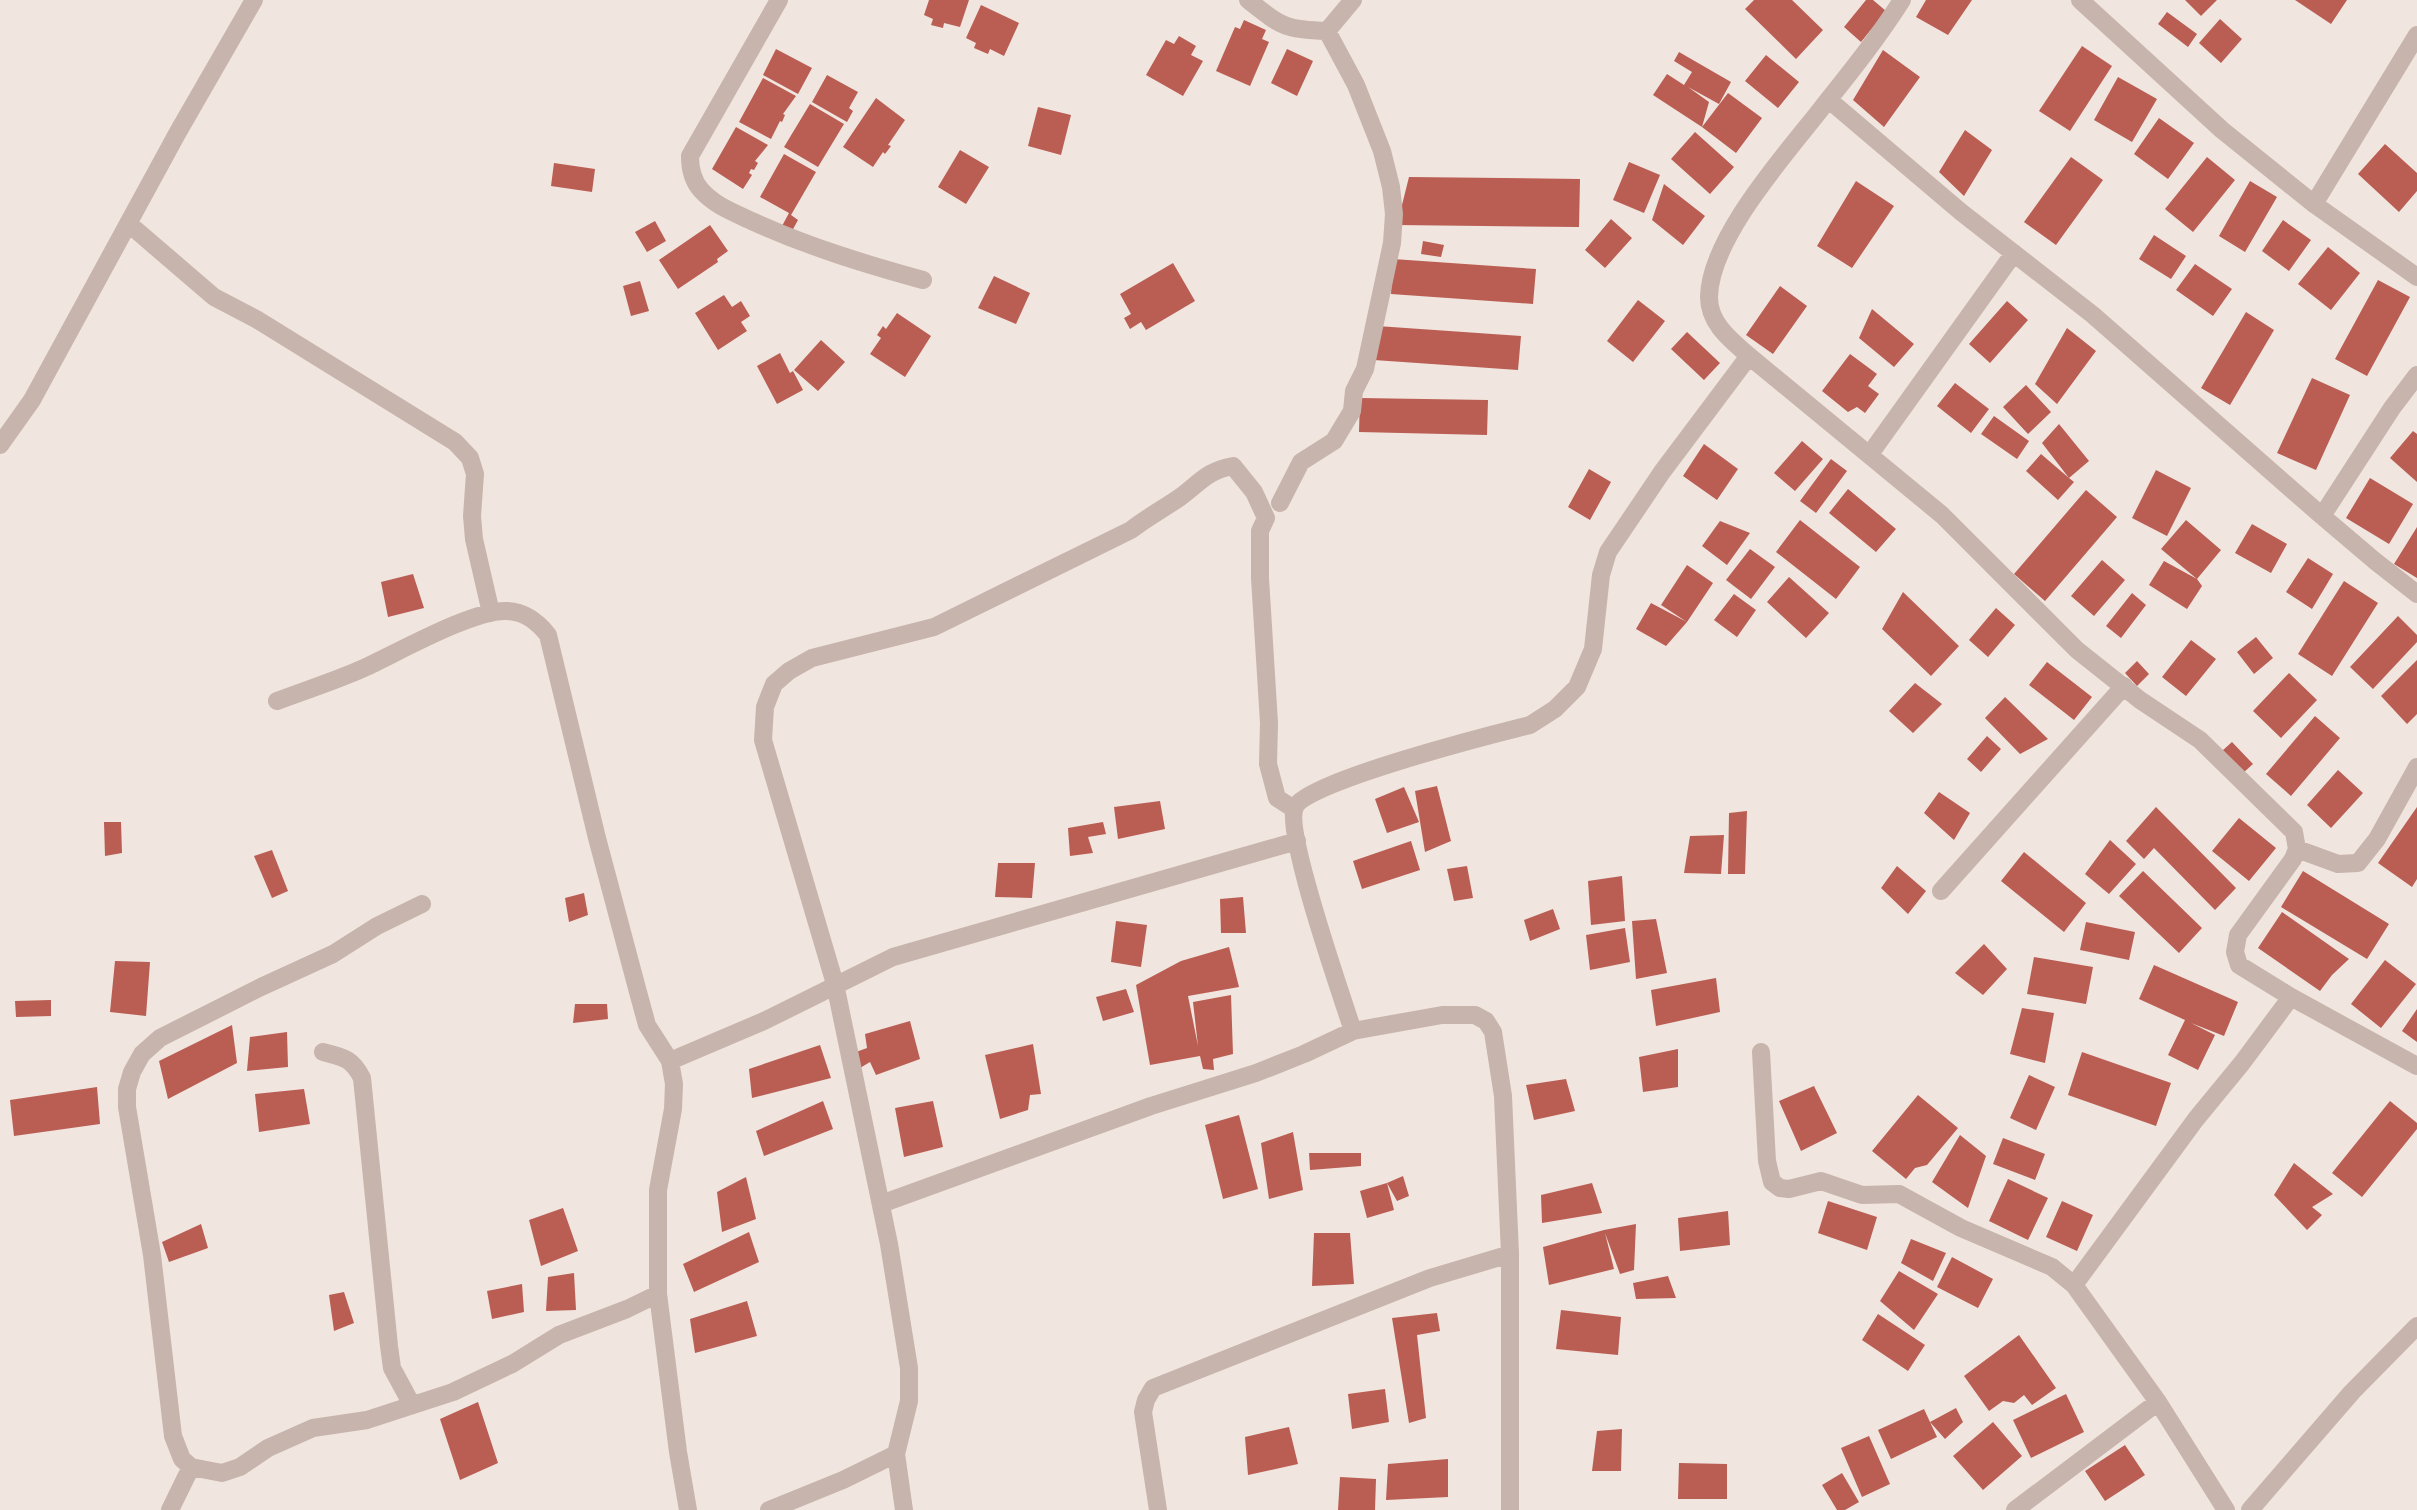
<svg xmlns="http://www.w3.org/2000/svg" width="2417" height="1510" font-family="Signika,sans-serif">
	<rect width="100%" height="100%" fill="#f0e5df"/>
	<path fill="#ba5d53" d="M929,0H969L960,27L944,23L943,28L931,25L933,19L924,15Z
		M1754,0H1792L1823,30L1796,59L1745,9Z
		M1866,0H1873L1886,11L1861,42L1844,27Z
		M1926,0H1972L1948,35L1916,17Z
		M2185,0H2217L2201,16Z
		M2295,0H2347L2331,24Z
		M981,5L1019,23L1004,56L990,49L988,54L974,48L976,43L966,38Z
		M2167,12L2197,34L2188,47L2158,24Z
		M2220,19L2242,39L2221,63L2199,43Z
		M1244,20L1266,30L1262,39L1269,42L1250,86L1216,71L1235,27L1240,29Z
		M1179,36L1196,46L1191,55L1203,61L1183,96L1146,75L1166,40L1174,44Z
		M2082,46L2112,66L2070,131L2039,111Z
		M776,49L812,68L798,94L763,75Z
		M1287,49L1313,61L1297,96L1271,83Z
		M1883,50L1920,77L1884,127L1853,100Z
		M1679,52L1731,82L1719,104L1688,87L1709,102L1702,127L1653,95L1667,74L1684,85L1692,72L1674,61Z
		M1766,55L1799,82L1778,108L1745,81Z
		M827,75L858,92L849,108L853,111L847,122L812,102Z
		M2118,77L2157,99L2132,142L2094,120Z
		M763,78L796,96L783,114L785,115L782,122L780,121L771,139L739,122Z
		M1728,93L1762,118L1736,153L1702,127Z
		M876,98L905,120L888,145L891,146L885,154L883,152L873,167L843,147Z
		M810,104L844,124L818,167L784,147Z
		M1038,107L1071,115L1061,155L1028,146Z
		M2159,118L2194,143L2168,179L2134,154Z
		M736,127L768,145L755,161L758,163L754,170L751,169L749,173L752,175L743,189L712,169Z
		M1965,130L1992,150L1964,196L1939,172Z
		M1695,132L1734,167L1710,194L1671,159Z
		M2385,144L2417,173V191L2399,212L2358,174Z
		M960,150L989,167L966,204L938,187Z
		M784,154L816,172L791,215L798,220L792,231L782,226L789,213L760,197Z
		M2071,157L2103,180L2056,245L2024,222Z
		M2207,157L2235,180L2193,232L2165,209Z
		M1629,162L1660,175L1644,213L1613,200Z
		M554,163L595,169L592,192L551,186Z
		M1409,177L1580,179L1579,227L1397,225Z
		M1856,181L1894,206L1852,268L1817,246Z
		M2250,181L2277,197L2245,252L2219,236Z
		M1664,184L1705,216L1683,245L1652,220Z
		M1611,219L1632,238L1605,268L1585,250Z
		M2283,220L2311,240L2289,271L2262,251Z
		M655,221L666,241L647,252L635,232Z
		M710,225L728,251L717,259L718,262L678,289L659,260Z
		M2154,235L2186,256L2171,279L2139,259Z
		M1423,241L1444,245L1441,257L1421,254Z
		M2328,247L2360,273L2331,310L2298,284Z
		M1393,259L1536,269L1533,304L1391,294Z
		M1173,263L1195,301L1146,330L1141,322L1130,329L1124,318L1131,314L1120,294Z
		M2195,264L2232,289L2213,316L2176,290Z
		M994,276L1030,293L1016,324L978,308Z
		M2378,280L2410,297L2367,376L2335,359Z
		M640,281L649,311L631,316L623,286Z
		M1780,286L1807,306L1773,354L1746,335Z
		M724,295L732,307L741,301L750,316L741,322L747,331L718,350L695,313Z
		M1638,300L1665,321L1633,362L1607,341Z
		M2007,301L2028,320L1990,363L1969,344Z
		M1872,309L1914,344L1894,367L1859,338Z
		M2246,312L2274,330L2230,405L2201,388Z
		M897,313L931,336L905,377L870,354L881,338L877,335L883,326L886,329Z
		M1377,326L1521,336L1518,370L1374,360Z
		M2067,328L2096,351L2057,404L2035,384Z
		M1687,332L1720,363L1704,380L1671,349Z
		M821,340L845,362L818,391L794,370Z
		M780,353L790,373L793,371L803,390L777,404L757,366Z
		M1850,354L1877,374L1868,386L1879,394L1865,413L1857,407L1848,412L1822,391Z
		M2312,378L2350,395L2316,470L2277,453Z
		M1955,383L1989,409L1971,433L1937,406Z
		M2026,385L2051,412L2028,434L2003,407Z
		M1360,398L1488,400L1487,435L1359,432Z
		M1994,416L2029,441L2017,459L1981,434Z
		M2059,424L2089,461L2069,478L2074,482L2058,500L2026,471L2041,454L2069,478L2042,443Z
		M2413,431L2417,434V482L2390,458Z
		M1802,441L1823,459L1795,491L1774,473Z
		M1704,444L1738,469L1717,500L1683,476Z
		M1831,459L1847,471L1816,513L1800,501Z
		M1589,469L1611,482L1590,520L1568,507Z
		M2156,470L2191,488L2167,536L2132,518Z
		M2370,478L2413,504L2389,544L2346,518Z
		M1848,489L1896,529L1876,552L1829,513Z
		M2086,490L2117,517L2045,601L2014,574Z
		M1800,520L1860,567L1836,599L1776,552Z
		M2186,520L2221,550L2197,579L2202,586L2187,609L2149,585L2164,561L2197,579L2161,549Z
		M1720,521L1750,533L1727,565L1702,546Z
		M2252,524L2287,544L2271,573L2235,553Z
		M2417,527V578L2394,564Z
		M1750,549L1775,567L1751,599L1726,580Z
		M2308,558L2333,574L2312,609L2286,592Z
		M2102,560L2125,580L2094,616L2071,596Z
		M1687,565L1713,583L1687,622L1661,605Z
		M413,574L424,608L388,617L381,582Z
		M1789,577L1829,613L1806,638L1767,602Z
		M2344,581L2378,603L2332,676L2298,654Z
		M1903,592L1959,646L1931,676L1882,629Z
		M2132,593L2146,605L2121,638L2106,626Z
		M1734,594L1756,610L1737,637L1714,620Z
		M1651,603L1687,622L1666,646L1636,629Z
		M1996,608L2015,625L1988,657L1969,640Z
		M2398,616L2417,635V642L2373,689L2350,667Z
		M2256,637L2273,658L2254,674L2237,652Z
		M2191,640L2216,659L2186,696L2162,677Z
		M2417,660V714L2407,724L2381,696Z
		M2137,661L2149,674L2137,686L2125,673Z
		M2047,662L2092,697L2074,720L2029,685Z
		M2289,673L2317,700L2281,738L2253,711Z
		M1915,683L1942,704L1913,733L1889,711Z
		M2005,697L2048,739L2020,754L1985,718Z
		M2315,716L2340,738L2291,796L2266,774Z
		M1987,736L2001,749L1981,772L1967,759Z
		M2232,742L2253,764L2243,773L2222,751Z
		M2338,770L2363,793L2331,828L2307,805Z
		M1437,786L1451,841L1425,852L1415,791Z
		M1404,787L1419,822L1387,833L1375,799Z
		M1939,792L1970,813L1954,840L1924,813Z
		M1160,801L1165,829L1118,839L1114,807Z
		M2156,807L2236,888L2215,910L2154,848L2144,859L2126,841Z
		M2417,807V879L2412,887L2378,863Z
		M1747,811L1745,874H1728L1729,813Z
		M2239,818L2276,848L2249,881L2212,851Z
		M104,822H121L122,853L105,856Z
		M1103,822L1106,834L1088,837L1093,853L1070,856L1068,828Z
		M1724,835L1721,874L1684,873L1690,836Z
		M2110,840L2136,864L2109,894L2085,874Z
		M1411,841L1420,870L1362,889L1353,861Z
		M272,850L288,891L272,898L254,856Z
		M2024,852L2086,903L2064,932L2001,881Z
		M998,863H1035L1032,898L995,897Z
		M1467,866L1473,898L1454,901L1447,869Z
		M1897,866L1926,891L1908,914L1881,888Z
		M2143,871L2202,928L2179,953L2119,896Z
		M2303,871L2389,924L2367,959L2281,907Z
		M1622,876L1625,921L1591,925L1588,881Z
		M584,893L588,915L569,922L565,898Z
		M1243,897L1246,933H1221L1220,899Z
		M1553,909L1560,929L1530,941L1524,920Z
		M2282,912L2349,959L2332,975L2320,991L2258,948Z
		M1656,919L1667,973L1636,979L1632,921Z
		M1116,921L1147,925L1141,967L1111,962Z
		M2086,922L2135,932L2129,960L2080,950Z
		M1625,928L1630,962L1590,970L1586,935Z
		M1984,944L2007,969L1983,995L1955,973Z
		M1229,947L1239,987L1188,996L1198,1046L1193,1002L1231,995L1233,1054L1213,1059L1214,1070L1203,1069L1200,1056L1150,1065L1136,985L1181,961Z
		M2034,957L2093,967L2086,1004L2027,994Z
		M2385,960L2416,984L2381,1028L2351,1004Z
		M115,961L150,962L146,1016L110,1012Z
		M2154,965L2238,1002L2224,1036L2191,1023L2215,1035L2198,1070L2168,1055L2185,1020L2139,999Z
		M1716,978L1720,1012L1656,1026L1651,990Z
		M1126,989L1134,1012L1103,1021L1096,997Z
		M51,1000V1016L16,1017L15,1001Z
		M575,1004H607L608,1019L573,1023Z
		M2022,1008L2054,1013L2045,1063L2010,1054Z
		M2417,1009V1042L2402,1031Z
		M910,1021L920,1059L876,1075L870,1062L860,1068L856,1052L867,1048L865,1034Z
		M232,1025L237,1063L168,1099L159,1061Z
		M287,1032L288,1067L247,1071L250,1037Z
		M1033,1044L1041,1094L1030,1095L1028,1110L1000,1119L985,1055Z
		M820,1045L831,1078L752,1098L749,1069Z
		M1678,1049V1087L1643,1092L1639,1057Z
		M2082,1052L2171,1083L2156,1126L2068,1095Z
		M2029,1075L2055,1087L2036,1130L2010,1118Z
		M1566,1079L1575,1111L1534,1120L1526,1085Z
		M1814,1086L1837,1133L1801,1151L1779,1101Z
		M97,1087L100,1124L14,1136L10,1100Z
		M304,1089L310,1124L259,1132L255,1094Z
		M1918,1095L1958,1128L1927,1165L1915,1168L1906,1179L1872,1151Z
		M823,1101L833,1129L764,1156L756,1131Z
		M933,1101L943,1147L904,1157L895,1108Z
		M2390,1101L2417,1123V1129L2362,1197L2332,1173Z
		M1239,1115L1258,1189L1223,1199L1205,1125Z
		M1293,1132L1303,1190L1269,1199L1261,1143Z
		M1960,1135L1986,1156L1968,1208L1932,1182Z
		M2003,1138L2045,1154L2035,1180L1993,1164Z
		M1309,1153H1361V1166L1310,1170Z
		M2294,1163L2333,1194L2312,1207L2322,1215L2307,1230L2274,1195Z
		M1403,1176L1409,1196L1397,1201L1387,1183Z
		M746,1177L756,1219L722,1232L717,1192Z
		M2008,1179L2048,1198L2028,1240L1989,1221Z
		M1387,1183L1394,1210L1367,1218L1360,1191Z
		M1592,1183L1602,1213L1542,1223L1541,1195Z
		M1828,1201L1877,1217L1867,1250L1818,1233Z
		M2062,1201L2093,1215L2077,1251L2046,1237Z
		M563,1208L578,1251L541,1266L529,1220Z
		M1728,1211L1730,1245L1680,1251L1678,1218Z
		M201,1224L208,1248L169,1262L162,1242Z
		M1636,1224L1634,1270L1620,1274L1605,1233L1614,1269L1549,1285L1543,1247L1604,1230Z
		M749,1232L759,1262L694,1292L683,1264Z
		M1314,1233H1350L1354,1284L1312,1286Z
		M1911,1239L1946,1253L1933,1281L1901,1263Z
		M1952,1257L1993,1279L1978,1308L1937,1287Z
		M1899,1271L1938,1294L1914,1330L1880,1301Z
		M574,1273L576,1310L546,1311L548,1277Z
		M1668,1276L1676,1298L1636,1299L1633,1283Z
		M522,1284L524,1312L492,1319L487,1291Z
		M344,1292L354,1323L334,1331L329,1295Z
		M747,1301L757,1336L695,1353L690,1319Z
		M1561,1310L1621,1317L1618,1355L1556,1349Z
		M1437,1313L1440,1331L1417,1335L1426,1418L1409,1423L1392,1318Z
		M1878,1314L1925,1345L1908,1371L1862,1340Z
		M2019,1335L2056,1388L2032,1405L2024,1395L2014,1403L2003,1401L1989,1411L1964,1376Z
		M1385,1389L1389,1422L1352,1429L1348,1394Z
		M2066,1394L2084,1432L2031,1458L2013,1420Z
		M478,1402L498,1463L460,1480L440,1419Z
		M1956,1408L1963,1422L1945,1439L1930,1422L1937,1437L1891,1459L1878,1430L1924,1409L1930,1422Z
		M1993,1422L2022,1456L1983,1490L1953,1456Z
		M1289,1427L1298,1464L1248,1475L1245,1437Z
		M1622,1429L1621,1471H1592L1597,1431Z
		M1869,1436L1890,1484L1862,1497L1841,1448Z
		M2125,1445L2145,1475L2105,1501L2085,1471Z
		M1448,1459V1497L1386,1500L1388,1464Z
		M1679,1463L1727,1464V1499H1678Z
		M1842,1473L1859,1502L1845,1510H1837L1822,1485Z
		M1340,1477L1376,1479L1375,1510H1338Z"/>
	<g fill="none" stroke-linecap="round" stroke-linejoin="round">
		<path stroke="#c7b4ac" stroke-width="18" d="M779,0L690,156C690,169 692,180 701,190C715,206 735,213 754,222C809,247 865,264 923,280
			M1248,0C1281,26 1284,30 1327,31
			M1902,0C1878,38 1849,74 1821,109C1785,155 1710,238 1709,297C1709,324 1731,340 1749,356L1942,515L2077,650L2140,700L2200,740L2294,832L2297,849L2293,859L2238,935L2235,952L2239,965L2291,997L2417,1066
			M2080,0L2222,130L2314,204L2417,277
			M1829,100L1961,212L2093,315L2322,516L2392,408L2417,375
			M2314,204L2417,35
			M129,224L214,297L256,319L455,442L470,458L475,474L472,516L474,539L491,613
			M0,445L32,400L178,132L254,0
			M1870,454L2014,253
			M1280,503L1301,462L1334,441L1352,411L1354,391L1365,369L1392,243L1394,214L1391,187L1382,151L1356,85L1327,31L1353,0
			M2322,516L2375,561L2417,594
			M277,701C306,690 335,681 364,668C397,653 474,609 507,611C525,612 537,621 548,635L597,838L638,992L647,1025L670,1061L674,1084L673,1109L658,1190V1294L678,1452L688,1510
			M2297,849L2338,864L2358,863L2377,839L2417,767
			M1941,891L2124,686
			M422,904L377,926L333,954L261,987L160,1038L142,1054L132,1072L127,1089V1107L152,1255L173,1436L182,1459L191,1467L222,1473L240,1467L268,1448L313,1428L367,1420L453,1392L512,1364L559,1335L627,1309L658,1294
			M1353,1031C1342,997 1284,831 1295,807C1308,781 1494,734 1530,725L1555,709L1577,687L1593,649L1601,575L1608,552L1662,472L1749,356
			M323,1052C343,1057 352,1058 362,1078L389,1346L392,1368L412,1405
			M1761,1052L1767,1161L1772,1182L1780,1188L1789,1189L1821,1181L1862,1195L1899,1194L1961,1228L2052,1267L2074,1285L2158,1402L2226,1510
			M670,1061L764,1021L893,957L1297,841
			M881,1204L1151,1106L1256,1073L1304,1054L1353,1031L1442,1015H1475L1486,1021L1493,1032L1503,1096L1510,1254V1510
			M2074,1285L2196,1119L2242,1063L2291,997
			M170,1510L191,1467
			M769,1510L843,1480L896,1454
			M904,1510L896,1454L909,1401V1368L889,1244L835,984L763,740L765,707L774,684L789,671L812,658L934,627L1131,530C1146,518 1163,509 1179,498C1200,483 1206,471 1233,466L1254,492L1266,518L1260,531V578L1269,723L1268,764L1277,798L1294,809
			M1158,1510L1143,1412L1146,1400L1153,1388L1430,1278L1510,1254
			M2015,1510L2158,1402
			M2250,1510L2352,1392L2417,1326"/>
	</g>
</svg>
